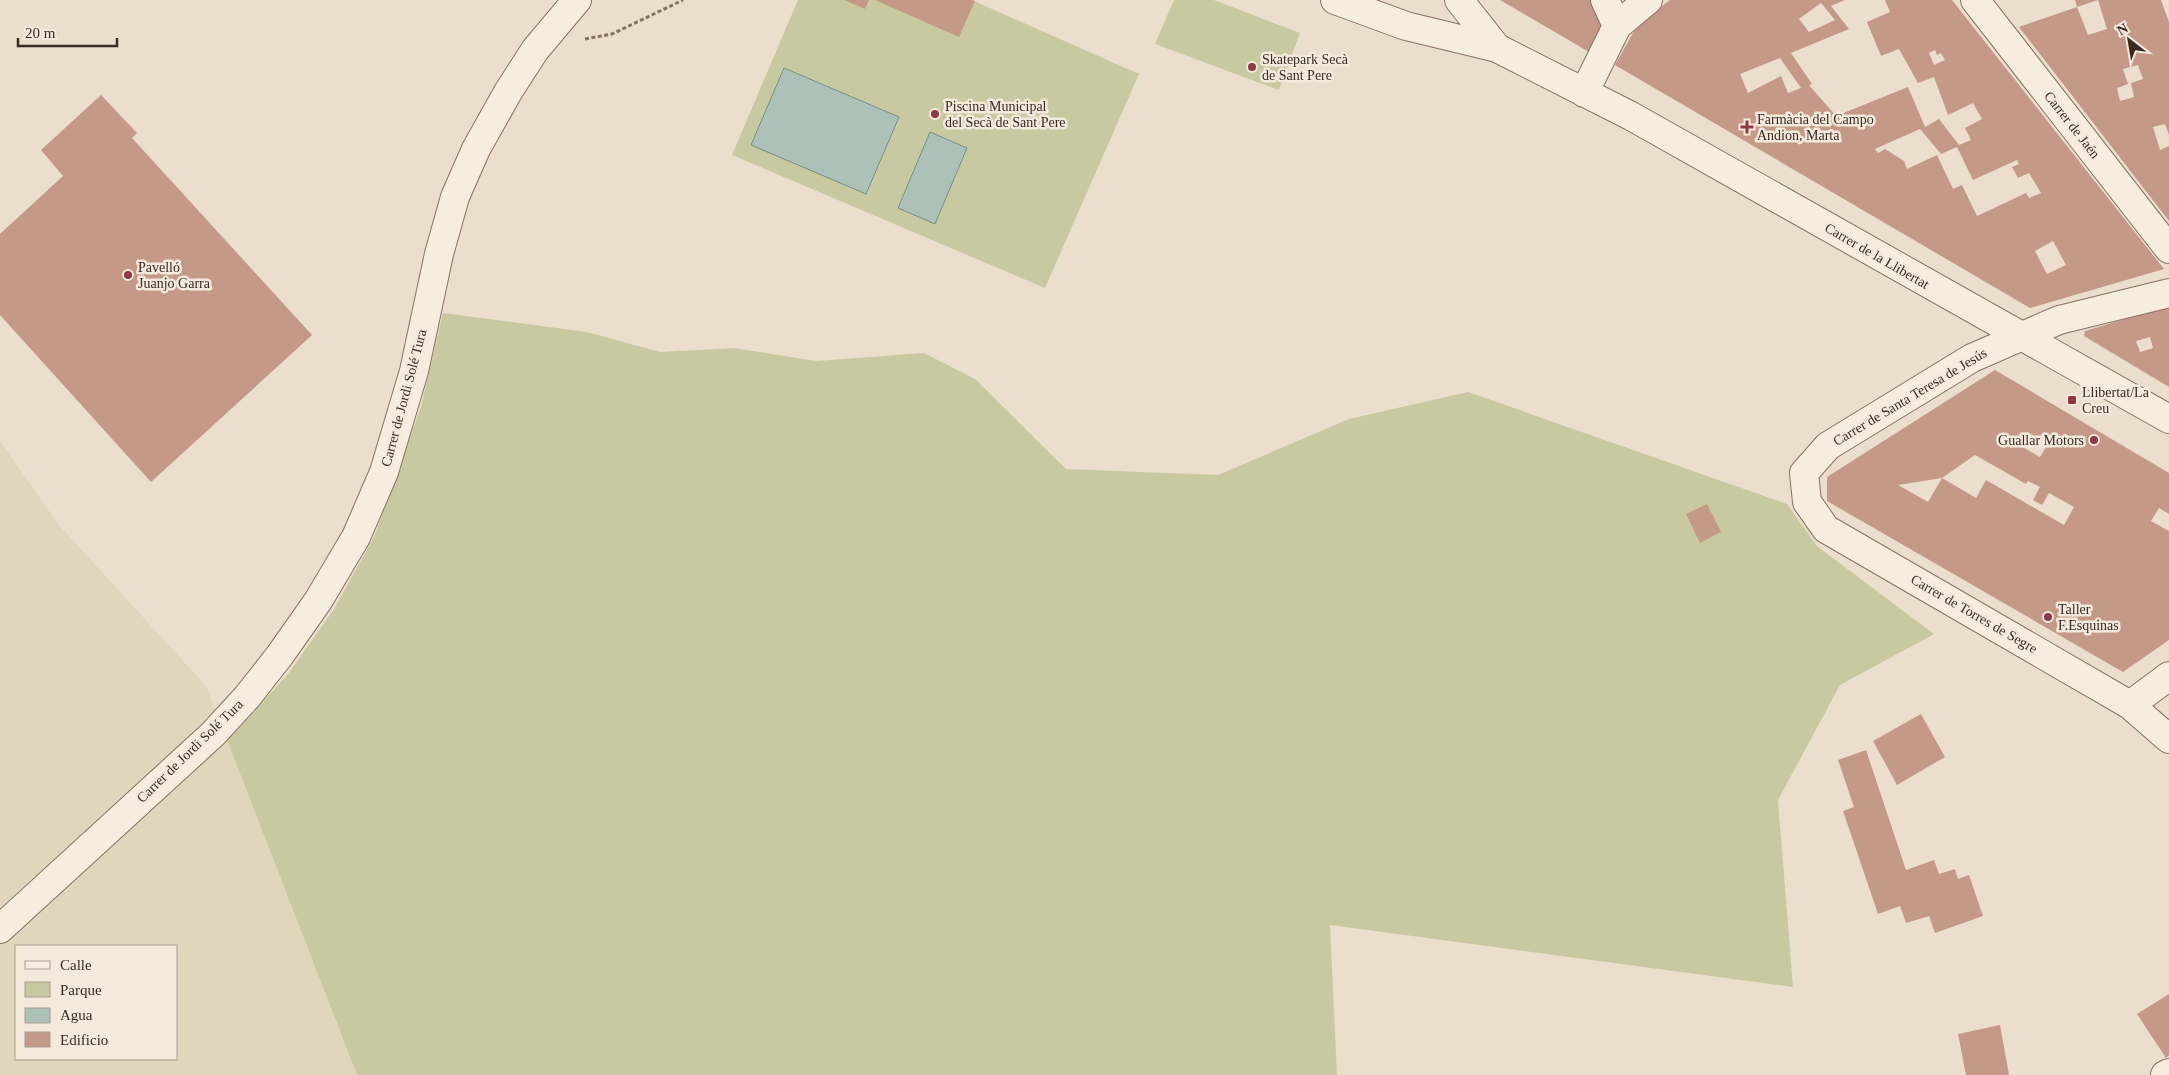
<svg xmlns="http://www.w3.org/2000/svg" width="2169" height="1075" font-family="'Times New Roman',serif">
	<rect width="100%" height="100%" fill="#ebdecd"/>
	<path fill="#e0d6bb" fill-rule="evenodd" d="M0,441L59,525L206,686L357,1075H0ZM16,946H176V1059H16Z"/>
	<path fill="#c9c9a1" d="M798,0H972L1139,74L1045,288L732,155Z
		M1174,0H1214L1300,33L1279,90L1155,44Z
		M443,313L587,332L660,352L733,348L817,361L924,353L975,379L1066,469L1218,475L1349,419L1468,392L1787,504L1817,546L1934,634L1840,685L1778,800L1793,987L1330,925L1337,1075H357L227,740L288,674L334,609L374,537L421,407Z"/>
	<path fill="#acc1b8" stroke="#738f85" d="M784,68L899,117L866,194L751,145Z
		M930,132L967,148L935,224L898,208Z"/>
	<path fill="#c59987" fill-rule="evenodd" d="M844,0H869L865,9Z
		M875,0H972L975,1L959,37Z
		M1500,0H1590L1603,26L1589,52Z
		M1670,0H1845L1831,6L1849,29L1791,53L1812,84L1809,85L1836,116L1908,87L1925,127L1939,119L1959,145L1971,140L1965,128L1982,119L1973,103L1948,115L1934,77L1918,83L1899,49L1881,56L1867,22L1890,12L1885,0H1952L2164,269L2030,308L1615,65L1638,24ZM1821,3L1835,20L1809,32L1799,19ZM1935,50L1937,55L1941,53L1945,60L1934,65L1929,53ZM1780,58L1801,88L1788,93L1781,76L1748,93L1740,74ZM1920,129L1941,154L1957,147L1973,180L2017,160L2019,164L2012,167L2018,178L2029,173L2041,193L2029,198L2026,193L1977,216L1962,185L1953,189L1937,155L1907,169L1904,161L1885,149L1878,153L1875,149ZM2053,241L2066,265L2047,274L2035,251Z
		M2075,0H2098L2077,7L2088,35L2107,29L2098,0H2161L2169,22V135L2165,124L2153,127L2160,150L2169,146V221L2019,27L2077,7ZM2138,65L2143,79L2131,83L2134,97L2120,101L2117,88L2128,84L2123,69Z
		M101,95L137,133L132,138L312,335L151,482L0,315V234L63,176L41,150Z
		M2169,306V387L2084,336L2085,331ZM2150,337L2153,348L2140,352L2136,341Z
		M1995,370L2169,473V514L2159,508L2151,521L2169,531V640L2123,672L1827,501V477ZM2027,432L2048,444L2040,457L2019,445ZM1975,455L2026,484L2028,481L2040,487L2033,500L2042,505L2049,493L2074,507L2064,525L1986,480L1976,498L1942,478L1928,502L1898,485L1942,478Z
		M1707,504L1721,532L1700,543L1686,514Z
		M1921,714L1945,757L1897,785L1873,741Z
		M1866,750L1906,870L1934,860L1939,874L1955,869L1958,879L1969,875L1983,916L1935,933L1929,916L1906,923L1900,906L1878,914L1843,811L1854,807L1838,760Z
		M2169,994V1055L2166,1058L2137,1014Z
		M2000,1025L2009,1075H1966L1958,1034Z"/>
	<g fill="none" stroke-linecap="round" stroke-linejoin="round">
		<defs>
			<path id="street" d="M1335,0L1406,26L1497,48
				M1459,0L1497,48L1631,116L2169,419
				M1605,0L1617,26
				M1975,0L2169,249
				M1584,93L1617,26L1648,0
				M2169,293L2059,320L1972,358L1828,446L1804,473L1807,502L1826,529L2130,705L2169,739
				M2130,705L2169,676
				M0,929L213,734L247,697L280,655L318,601L356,537L384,472L414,371L439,254L455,197L476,149L508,92L535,50L577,0
				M2165,1075L2169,1073"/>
		</defs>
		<use href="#street" stroke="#877162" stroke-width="30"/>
		<path stroke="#877162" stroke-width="3" stroke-dasharray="4 2.5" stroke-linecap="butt" d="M585,39L612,34L683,0"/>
		<use href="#street" stroke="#f6eddf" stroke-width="28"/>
	</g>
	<g fill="#903843" stroke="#f3eadc" stroke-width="2">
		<circle cx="1252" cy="67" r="5"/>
		<circle cx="935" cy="114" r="5"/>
		<path d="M1744.5 119.5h5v5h5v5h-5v5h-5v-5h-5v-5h5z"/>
		<circle cx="128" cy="275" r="5"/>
		<rect x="2067" y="395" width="10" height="10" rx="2.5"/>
		<circle cx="2094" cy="440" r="5"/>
		<circle cx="2048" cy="617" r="5"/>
	</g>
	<g text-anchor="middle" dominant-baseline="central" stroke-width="5" stroke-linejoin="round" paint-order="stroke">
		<g font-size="14" fill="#392b23" stroke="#f3eadc" text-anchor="start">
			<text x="1262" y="59">Skatepark Secà<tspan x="1262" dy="16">de Sant Pere</tspan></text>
			<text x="945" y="106">Piscina Municipal<tspan x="945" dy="16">del Secà de Sant Pere</tspan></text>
			<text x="1757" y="119">Farmàcia del Campo<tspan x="1757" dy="16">Andion, Marta</tspan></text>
			<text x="138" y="267">Pavelló<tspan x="138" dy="16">Juanjo Garra</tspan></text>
			<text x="2082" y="392">Llibertat/La<tspan x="2082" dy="16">Creu</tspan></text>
			<text x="2084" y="440" text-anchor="end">Guallar Motors</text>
			<text x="2058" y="609">Taller<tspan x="2058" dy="16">F.Esquinas</tspan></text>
		</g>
		<g font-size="14" fill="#392b23" stroke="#f3eadc">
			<text transform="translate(2072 125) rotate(52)">Carrer de Jaén</text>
			<text transform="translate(1877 256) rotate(30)">Carrer de la Llibertat</text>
			<text transform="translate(1910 397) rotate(-31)">Carrer de Santa Teresa de Jesús</text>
			<text transform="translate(404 398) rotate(-75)">Carrer de Jordi Solé Tura</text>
			<text transform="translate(1974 614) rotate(30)">Carrer de Torres de Segre</text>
			<text transform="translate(190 751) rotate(-44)">Carrer de Jordi Solé Tura</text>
		</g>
	</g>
	<rect x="15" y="945" width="162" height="115" fill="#f3eadc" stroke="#a99e92"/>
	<rect x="25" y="961" width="25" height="8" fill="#f6eddf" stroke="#a99e92"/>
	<text x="60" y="970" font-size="15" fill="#392b23">Calle</text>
	<rect x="25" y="982" width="25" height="15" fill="#c9c9a1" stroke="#a99e92"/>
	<text x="60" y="995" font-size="15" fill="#392b23">Parque</text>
	<rect x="25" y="1008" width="25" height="15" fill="#acc1b8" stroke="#a99e92"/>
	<text x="60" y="1020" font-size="15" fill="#392b23">Agua</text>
	<rect x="25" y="1032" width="25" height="15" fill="#c59987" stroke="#a99e92"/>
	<text x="60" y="1045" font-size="15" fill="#392b23">Edificio</text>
	<g transform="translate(2129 40) rotate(329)" stroke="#f3eadc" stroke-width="4" paint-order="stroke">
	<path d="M0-4L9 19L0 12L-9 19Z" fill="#392b23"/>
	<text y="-8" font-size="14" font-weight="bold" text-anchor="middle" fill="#392b23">N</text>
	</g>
	<path d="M18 38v8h99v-8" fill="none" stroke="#392b23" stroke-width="2.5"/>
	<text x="25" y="38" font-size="15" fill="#392b23" stroke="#f3eadc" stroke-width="4" paint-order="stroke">20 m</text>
</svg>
